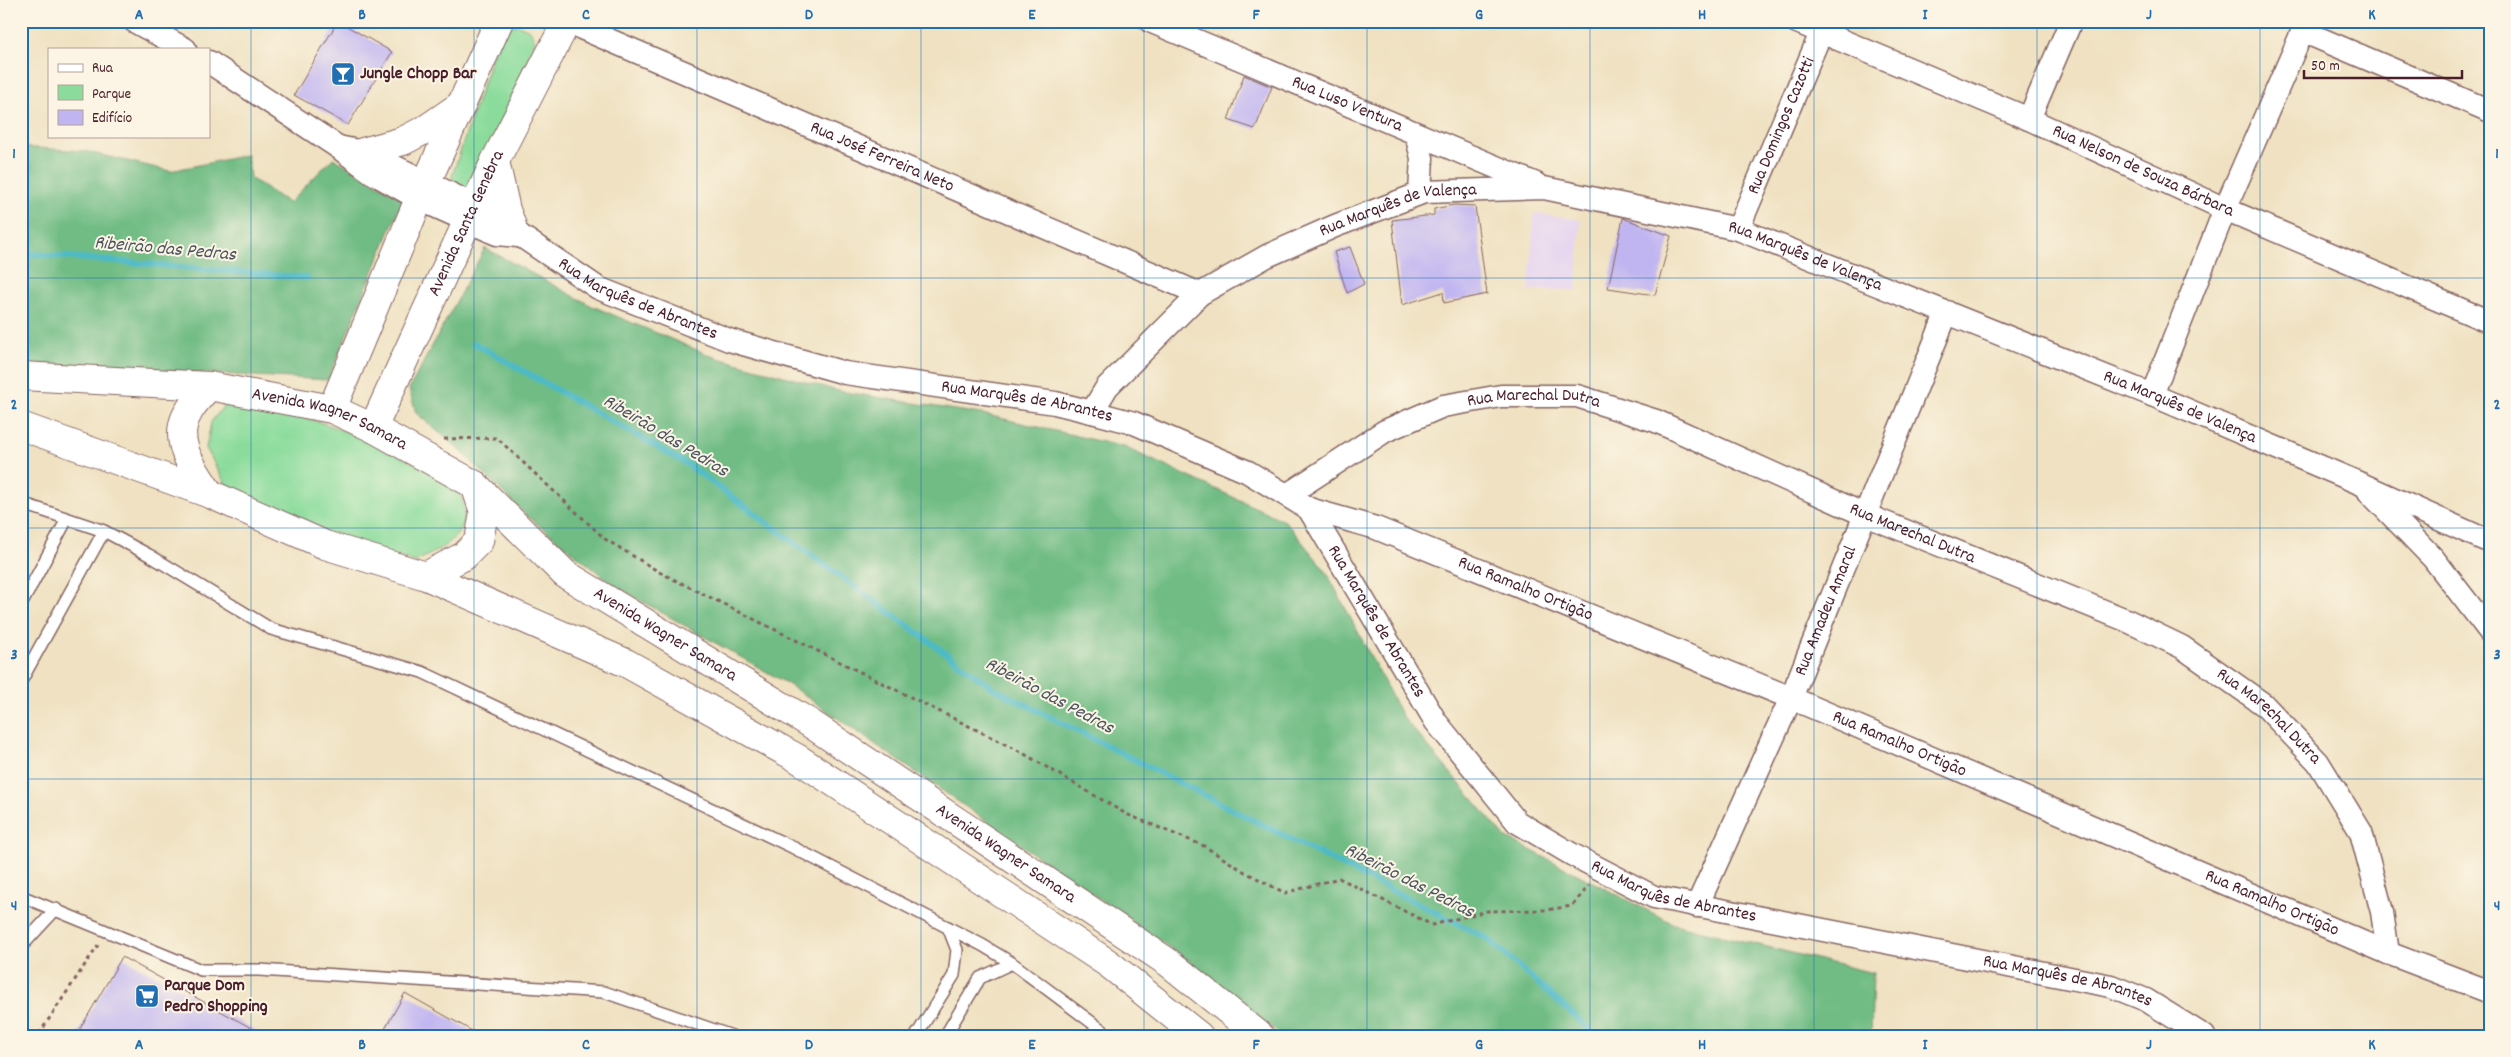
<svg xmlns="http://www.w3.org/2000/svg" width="2511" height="1057" font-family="Dekko,sans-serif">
	<rect width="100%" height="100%" fill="#fcf5e5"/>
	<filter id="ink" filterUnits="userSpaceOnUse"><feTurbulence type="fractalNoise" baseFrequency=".02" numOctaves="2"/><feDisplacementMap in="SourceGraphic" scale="10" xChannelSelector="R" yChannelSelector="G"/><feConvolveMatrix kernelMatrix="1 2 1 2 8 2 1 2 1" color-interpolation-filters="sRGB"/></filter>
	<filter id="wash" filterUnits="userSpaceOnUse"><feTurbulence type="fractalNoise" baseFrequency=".0096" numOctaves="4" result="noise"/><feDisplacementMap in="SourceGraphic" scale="20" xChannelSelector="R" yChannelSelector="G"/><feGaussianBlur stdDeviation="1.12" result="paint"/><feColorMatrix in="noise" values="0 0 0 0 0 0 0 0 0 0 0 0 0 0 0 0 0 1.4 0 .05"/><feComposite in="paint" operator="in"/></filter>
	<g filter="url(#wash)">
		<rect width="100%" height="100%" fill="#efe1c1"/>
		<path fill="#e5d3f1" d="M1534,213L1580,220L1577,290H1529Z"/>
		<path fill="#8bdc9c" stroke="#6a7e64" d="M518,25L530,30L535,41L480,179L471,192L454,186L452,176L502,27Z
			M231,397L326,424L372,442L456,484C459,491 463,499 464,507C469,538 438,550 415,562L328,536L230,492L206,448L211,422Z"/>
		<path fill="#70bc84" stroke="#5d6e58" d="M21,147L84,151L170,171L247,155L250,178L289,203L333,158L403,199L328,380L34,364L21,363Z
			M485,248L592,306L714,357L839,391L987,415L1124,447L1285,521L1326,571L1402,716L1505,837L1674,924L1873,973L1871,1036H1282L1186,959L788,684L615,586L525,514L462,452L416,413L409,389Z"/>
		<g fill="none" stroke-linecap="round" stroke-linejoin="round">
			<path stroke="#4dbac6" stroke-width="6" d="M21,253L307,278
				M474,343L687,464L993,688L1488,939L1597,1036"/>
		</g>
		<g id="blocks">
			<path fill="#c1b5f1" d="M338,21L392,52L348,125L294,95Z
				M1244,75L1272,87L1255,129L1228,120Z
				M1454,205L1475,206L1487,294L1444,303L1443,292L1402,305L1392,220L1434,215V209Z
				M1623,218L1671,236L1655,295L1608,288Z
				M1350,247L1364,284L1347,293L1334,252Z
				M122,957L266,1036H76Z
				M405,993L481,1036H381Z"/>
		</g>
	</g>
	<g filter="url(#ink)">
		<use href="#blocks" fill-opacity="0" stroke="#846360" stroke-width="1"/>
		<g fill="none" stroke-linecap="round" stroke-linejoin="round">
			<defs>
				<path id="service" d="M21,503L104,531L149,555L271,629L422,672L792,847L982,945L1012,963L1110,1036
					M21,605L67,519
					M21,681L104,531
					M21,896L201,970H259L604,992L732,1036
					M21,947L56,909
					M916,1036L954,975L957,950L948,927
					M945,1036L980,978L1012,963"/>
				<g id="minor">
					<path d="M134,21L185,49"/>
					<path id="s1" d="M565,21L1200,294"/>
					<path id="s2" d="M1150,21L1536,184"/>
					<path id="s3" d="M1795,21L2029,119L2225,209L2490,322"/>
					<path d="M2302,31L2490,111"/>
					<path d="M209,62L338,147L371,172L419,199L497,234L518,236"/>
					<path d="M2029,119L2071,21"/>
					<path d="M1416,134L1422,158L1420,193"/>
					<path id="s4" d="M338,147L363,152L377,158L502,219L521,236L598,288L729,340L845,373L1055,403L1092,412L1134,423L1248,472L1309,509L1436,722L1517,822L1573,855L1654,897L2111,986L2146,1000L2204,1036"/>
					<path id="s5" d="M1738,229L1826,21"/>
					<path d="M2152,395L2225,209L2307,21"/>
					<path id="s6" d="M1092,412L1107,387L1200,294L1267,256L1335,226L1424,192L1544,188L1738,229L2152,395L2359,483L2490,542"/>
					<path d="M2369,492L2433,558L2490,632"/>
					<path id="s7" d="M1287,495L1385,431L1443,406L1501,396H1577L1656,421L1863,514L2126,620L2182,647L2263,704L2318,762L2361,832L2382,912L2388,953"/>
					<path id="s8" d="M1309,509L1376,528L1791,698L2388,953L2490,992"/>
					<path id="s9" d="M1697,906L1791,698L1947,312"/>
				</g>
				<g id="tertiary">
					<path d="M363,152L403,141L426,129L461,105"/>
					<path d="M495,161L506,210L512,226"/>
					<path d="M332,409L419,199L499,21"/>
					<path id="s10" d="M373,428L495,161L567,21"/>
				</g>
				<g id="secondary">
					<path id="s11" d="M21,376L209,386L332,409L373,428L475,485L565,574L808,722L1169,963L1260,1036"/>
					<path d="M209,386C202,394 194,402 189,411C170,440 194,470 210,494"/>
					<path d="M21,426L210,494L325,545L426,576L626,663L797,758L1109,964L1199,1036"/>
					<path d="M426,576L464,556L479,541L484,512L475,485"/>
				</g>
			</defs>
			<use href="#service" stroke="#846360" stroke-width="14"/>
			<use href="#minor" stroke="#846360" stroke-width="25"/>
			<use href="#tertiary" stroke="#846360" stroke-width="30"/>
			<use href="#secondary" stroke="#846360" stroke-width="30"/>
			<path stroke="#846360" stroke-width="3" stroke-dasharray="4 4" stroke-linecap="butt" d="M444,439L497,438L605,539L661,573L1021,752L1126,814L1204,846L1245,872L1285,893L1339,878L1432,925L1487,911L1546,910L1572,906L1589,886
				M39,1034L98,945"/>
			<use href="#service" stroke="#fff" stroke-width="11"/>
			<use href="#minor" stroke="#fff" stroke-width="22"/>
			<use href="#tertiary" stroke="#fff" stroke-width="28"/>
			<use href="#secondary" stroke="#fff" stroke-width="28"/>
		</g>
	</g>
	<path fill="none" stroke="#1f6fb2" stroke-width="1" stroke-opacity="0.55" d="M251,21V1036M474,21V1036M697,21V1036M921,21V1036M1144,21V1036M1367,21V1036M1590,21V1036M1814,21V1036M2037,21V1036M2260,21V1036M21,278H2490M21,528H2490M21,779H2490"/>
	<defs>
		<symbol id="bar-square" viewBox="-11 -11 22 22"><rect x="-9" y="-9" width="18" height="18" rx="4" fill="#1f6fb2" stroke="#fcf5e5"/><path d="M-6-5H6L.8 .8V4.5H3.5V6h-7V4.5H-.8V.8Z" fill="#fff"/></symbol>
		<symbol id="supermarket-square" viewBox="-11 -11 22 22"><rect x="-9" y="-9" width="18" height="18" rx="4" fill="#1f6fb2" stroke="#fcf5e5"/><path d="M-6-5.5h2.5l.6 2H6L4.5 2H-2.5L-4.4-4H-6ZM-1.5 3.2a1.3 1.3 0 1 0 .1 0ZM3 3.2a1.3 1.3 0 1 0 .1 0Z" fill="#fff"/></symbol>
	</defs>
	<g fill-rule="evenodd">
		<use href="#bar-square" x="329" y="60" width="28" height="28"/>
		<use href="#supermarket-square" x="133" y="982" width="28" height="28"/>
	</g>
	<g text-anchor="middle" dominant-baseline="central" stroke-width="4" stroke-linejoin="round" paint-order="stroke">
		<g font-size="18" font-weight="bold" fill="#4a1f2b" stroke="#fcf5e5" text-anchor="start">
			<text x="360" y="74">Jungle Chopp Bar</text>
			<text x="164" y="986">Parque Dom<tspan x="164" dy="21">Pedro Shopping</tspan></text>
		</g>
		<g font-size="18" fill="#4a1f2b" stroke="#fcf5e5">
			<text stroke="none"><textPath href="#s2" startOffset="214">Rua Luso Ventura</textPath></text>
			<text stroke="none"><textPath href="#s5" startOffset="112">Rua Domingos Cazotti</textPath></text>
			<text stroke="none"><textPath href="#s1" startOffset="345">Rua José Ferreira Neto</textPath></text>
			<text stroke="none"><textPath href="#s3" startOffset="379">Rua Nelson de Souza Bárbara</textPath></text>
			<text stroke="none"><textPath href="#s6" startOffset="378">Rua Marquês de Valença</textPath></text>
			<text stroke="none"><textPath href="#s10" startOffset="225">Avenida Santa Genebra</textPath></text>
			<text stroke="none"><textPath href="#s6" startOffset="798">Rua Marquês de Valença</textPath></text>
			<text stroke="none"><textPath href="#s4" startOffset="339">Rua Marquês de Abrantes</textPath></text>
			<text stroke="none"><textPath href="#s4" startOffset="744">Rua Marquês de Abrantes</textPath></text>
			<text stroke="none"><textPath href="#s7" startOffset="272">Rua Marechal Dutra</textPath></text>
			<text stroke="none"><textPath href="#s6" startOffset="1202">Rua Marquês de Valença</textPath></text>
			<text stroke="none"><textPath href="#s11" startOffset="314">Avenida Wagner Samara</textPath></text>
			<text stroke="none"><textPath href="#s7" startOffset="678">Rua Marechal Dutra</textPath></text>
			<text stroke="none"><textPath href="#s8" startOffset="231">Rua Ramalho Ortigão</textPath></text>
			<text stroke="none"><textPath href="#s9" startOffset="322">Rua Amadeu Amaral</textPath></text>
			<text stroke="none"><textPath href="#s4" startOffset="1180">Rua Marquês de Abrantes</textPath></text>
			<text stroke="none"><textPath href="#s11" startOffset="719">Avenida Wagner Samara</textPath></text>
			<text stroke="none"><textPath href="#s7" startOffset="1082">Rua Marechal Dutra</textPath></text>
			<text stroke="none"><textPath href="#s8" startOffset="636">Rua Ramalho Ortigão</textPath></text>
			<text stroke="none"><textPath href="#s11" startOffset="1124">Avenida Wagner Samara</textPath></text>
			<text stroke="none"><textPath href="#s4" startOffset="1599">Rua Marquês de Abrantes</textPath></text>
			<text stroke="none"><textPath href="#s8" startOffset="1041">Rua Ramalho Ortigão</textPath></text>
			<text stroke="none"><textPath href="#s4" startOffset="2004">Rua Marquês de Abrantes</textPath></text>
		</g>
		<g font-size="19" font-style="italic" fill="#4b5561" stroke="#fcf5e5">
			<text transform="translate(165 250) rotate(5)">Ribeirão das Pedras</text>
			<text transform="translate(665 437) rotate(31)">Ribeirão das Pedras</text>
			<text transform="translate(1049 697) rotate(28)">Ribeirão das Pedras</text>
			<text transform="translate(1409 882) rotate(27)">Ribeirão das Pedras</text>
		</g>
	</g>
	<rect width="2511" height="1057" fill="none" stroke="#fcf5e5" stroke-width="55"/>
	<rect x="48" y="48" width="162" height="90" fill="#fcf5e5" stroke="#b59f9b"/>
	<rect x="58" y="64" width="25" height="8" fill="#ffffff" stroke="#b59f9b"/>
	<text x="92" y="72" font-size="15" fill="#4a1f2b">Rua</text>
	<rect x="58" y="85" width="25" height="15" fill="#8bdc9c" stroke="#b59f9b"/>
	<text x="92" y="98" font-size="15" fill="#4a1f2b">Parque</text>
	<rect x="58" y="110" width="25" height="15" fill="#c1b5f1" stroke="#b59f9b"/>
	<text x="92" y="122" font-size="15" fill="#4a1f2b">Edifício</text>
	<path d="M2304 70v8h158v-8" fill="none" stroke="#4a1f2b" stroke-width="2.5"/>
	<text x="2311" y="70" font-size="15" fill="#4a1f2b" stroke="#fcf5e5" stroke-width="4" paint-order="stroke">50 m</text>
	<rect x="28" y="28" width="2456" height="1002" fill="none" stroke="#1f6fb2" stroke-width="2"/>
	<g font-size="16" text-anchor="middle" font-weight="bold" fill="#1f6fb2">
		<text x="139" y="19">A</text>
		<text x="362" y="19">B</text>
		<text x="586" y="19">C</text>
		<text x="809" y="19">D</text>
		<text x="1032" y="19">E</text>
		<text x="1256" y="19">F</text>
		<text x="1479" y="19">G</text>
		<text x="1702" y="19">H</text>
		<text x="1925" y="19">I</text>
		<text x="2149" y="19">J</text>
		<text x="2372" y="19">K</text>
		<text x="14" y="158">1</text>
		<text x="2497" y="158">1</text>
		<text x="14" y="409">2</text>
		<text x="2497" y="409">2</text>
		<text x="14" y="659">3</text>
		<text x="2497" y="659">3</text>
		<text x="14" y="910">4</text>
		<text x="2497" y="910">4</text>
		<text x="139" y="1049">A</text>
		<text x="362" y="1049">B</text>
		<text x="586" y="1049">C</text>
		<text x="809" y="1049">D</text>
		<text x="1032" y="1049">E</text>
		<text x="1256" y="1049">F</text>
		<text x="1479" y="1049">G</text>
		<text x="1702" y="1049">H</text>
		<text x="1925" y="1049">I</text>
		<text x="2149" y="1049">J</text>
		<text x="2372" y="1049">K</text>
	</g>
</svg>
